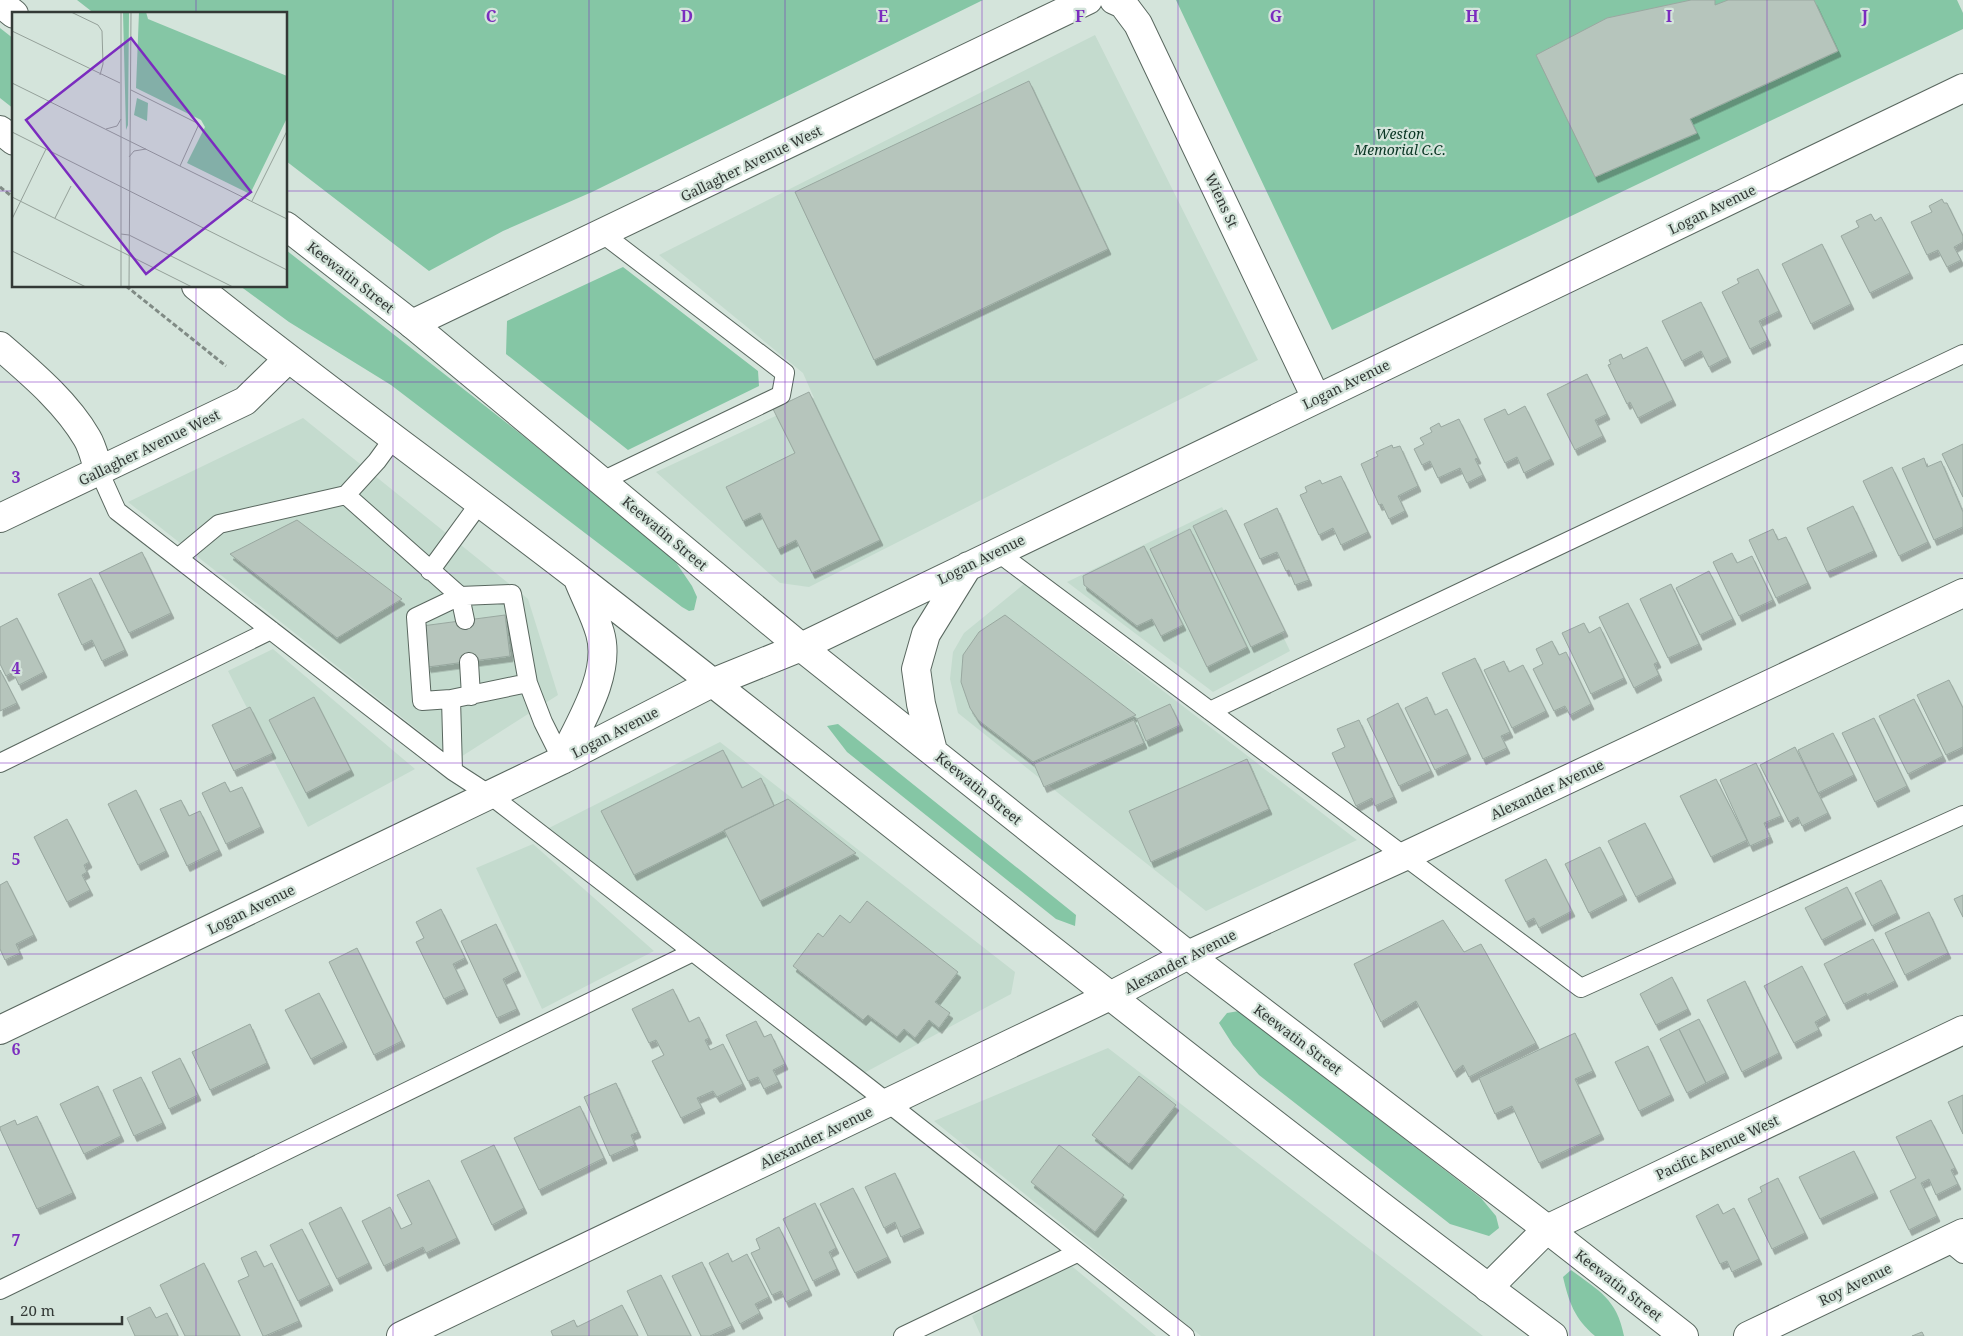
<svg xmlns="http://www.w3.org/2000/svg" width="1963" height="1336" font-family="'Noto Serif',serif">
	<defs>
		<filter id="shadow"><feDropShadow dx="3" dy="5.5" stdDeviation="0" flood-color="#0004"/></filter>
	</defs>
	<rect width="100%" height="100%" fill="#d4e4db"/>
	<path fill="#c4dbce" d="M1095,35L1258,360L809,587L780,583L656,472L814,398L803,373L659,255Z
		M303,418L528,599L558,695L456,760L128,502Z
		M1222,507L1290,651L1213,692L1067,582Z
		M1024,584L1357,840L1206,911L958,713L950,679L953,652L964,633Z
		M273,649L415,769L308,827L228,671Z
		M720,742L1015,972L1011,994L864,1073L549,828Z
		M533,844L654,951L542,1009L476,868Z
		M1108,1048L1483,1336H1201L934,1121Z
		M1068,1263L1156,1336H981L972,1316Z"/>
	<path fill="#85c6a5" d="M77,0H983L592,192L503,231L429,271L286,161V14H95Z
		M1176,0H1957L1963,13V29L1332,330Z
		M0,28L14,39V109L0,98Z
		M286,250L522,435L673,558L692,586L697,597L694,610L689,611L682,607L391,385L289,322L240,286H286Z
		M623,267L758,371L759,386L628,450L506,354L507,321Z
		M838,724L1076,915L1075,926L1056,919L847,752L827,726Z
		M1239,1011L1481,1198L1496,1216L1499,1228L1489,1236L1450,1224L1259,1075L1233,1045L1219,1023L1227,1013Z
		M1571,1270C1599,1291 1617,1299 1624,1336H1595C1574,1318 1569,1302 1563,1277Z"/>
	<path fill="#b6c5bc" stroke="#99a8a0" filter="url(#shadow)" d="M1691,0H1715V5L1728,0H1814L1838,51L1690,119L1697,133L1595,177L1536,55L1607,18Z
		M1029,81L1108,249L874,360L795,192Z
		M1942,199L1944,203H1947L1963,236V242L1954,247L1961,260L1947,267L1938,250L1927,255L1911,222L1932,212L1929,206Z
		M1871,214L1875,221L1881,217L1910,273L1870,293L1841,236L1859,227L1856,221Z
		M1822,244L1851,304L1811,324L1782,264Z
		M1758,269L1779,311L1759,321L1768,340L1750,349L1722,292L1739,283L1737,279Z
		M1701,302L1728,357L1709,367L1701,351L1682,361L1662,321Z
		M1647,347L1673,400L1638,418L1630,402L1627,404L1608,365L1611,364L1609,360L1621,354L1623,359Z
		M1587,374L1607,414L1595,420L1603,436L1575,450L1547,394Z
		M809,392L880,540L812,573L796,540L778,549L760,513L743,521L726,487L795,453L773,409Z
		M1525,406L1551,459L1524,473L1517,457L1505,463L1484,419L1505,409L1508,415Z
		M1459,419L1478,458L1475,459L1483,475L1467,483L1460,468L1438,478L1430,461L1422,465L1414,449L1424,444L1420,438L1432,432L1430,428L1439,423L1441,427Z
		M1963,444V497L1942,454Z
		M1392,445L1393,448L1400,446L1418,486L1398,496L1405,511L1389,519L1382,504L1379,505L1361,464L1378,456L1376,452Z
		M1924,458L1927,467L1941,461L1963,512V527L1934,540L1902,468Z
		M1892,467L1928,542L1899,556L1863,481Z
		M1341,476L1368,532L1341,545L1333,528L1319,535L1300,495L1307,492L1305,487L1320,480L1322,484Z
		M1853,506L1874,551L1827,572L1807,528Z
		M1277,508L1309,580L1295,585L1289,570L1286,571L1277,552L1260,559L1244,524Z
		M1226,510L1285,631L1251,647L1193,526Z
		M297,520L402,599L337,638L230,554Z
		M1190,529L1247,647L1207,667L1150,549Z
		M1773,529L1778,540L1786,537L1808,583L1776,598L1749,540Z
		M1144,546L1183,625L1161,636L1152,619L1137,626L1084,585L1083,576Z
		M142,552L171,613L129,633L99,573Z
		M1732,553L1737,563L1752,556L1773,600L1739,616L1713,562Z
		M1709,571L1733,619L1700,635L1676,588Z
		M91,578L125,650L102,661L92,640L82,645L58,594Z
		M1671,584L1699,644L1668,658L1640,599Z
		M1628,603L1658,662L1654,664L1659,675L1634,688L1599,617Z
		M505,615L510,656L428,667L422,626Z
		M1005,615L1136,715L1033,762L978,720L970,708L961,682L963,655L979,632Z
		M17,618L44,672L19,685L13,672L6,676L0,664V627Z
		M1584,623L1589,633L1600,627L1624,678L1591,694L1562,633Z
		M1552,641L1559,655L1566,652L1591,704L1570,715L1565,706L1554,711L1533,669L1543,664L1536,649Z
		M1475,658L1510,732L1501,736L1507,748L1483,759L1442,673Z
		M1504,661L1509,672L1523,665L1546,711L1512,728L1484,670Z
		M0,670L17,703L0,711Z
		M1949,680L1963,708V747L1946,755L1917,695Z
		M314,697L351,770L306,793L269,720Z
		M1427,697L1435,715L1447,709L1468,754L1435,770L1405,708Z
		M1914,699L1943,756L1908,774L1879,716Z
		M1398,703L1431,771L1399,786L1367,719Z
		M1170,704L1180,725L1146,741L1137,719Z
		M250,707L273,753L234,771L212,725Z
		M1874,718L1907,786L1875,802L1842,733Z
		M1134,720L1144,743L1044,787L1034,764Z
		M1359,720L1394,797L1375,806L1372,798L1356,806L1332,753L1345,747L1337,729Z
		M1833,733L1854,775L1818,793L1798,750Z
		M1795,747L1828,813L1802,826L1798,817L1789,822L1760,765Z
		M723,750L742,788L761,778L774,806L634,875L601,811Z
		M1247,759L1269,809L1151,862L1129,811Z
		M1756,763L1781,816L1764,823L1770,837L1750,846L1720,780Z
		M1716,779L1747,840L1711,857L1680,796Z
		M225,782L230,792L242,787L261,827L226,844L202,793Z
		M136,790L166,851L138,865L108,804Z
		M788,799L856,853L760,901L724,830Z
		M181,800L189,816L200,811L219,850L187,866L160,809Z
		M67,819L89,862L84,865L87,872L82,875L90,890L67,902L34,837Z
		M1645,823L1673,878L1636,897L1608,841Z
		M1600,847L1624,895L1589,913L1565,864Z
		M1546,859L1572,911L1539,928L1534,918L1526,922L1505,880Z
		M1881,880L1897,913L1872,926L1855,893Z
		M7,881L34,935L16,944L20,953L5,960L0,949V885Z
		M1847,887L1863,919L1822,940L1805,908Z
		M1963,895V917L1954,899Z
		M867,901L958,972L935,1002L950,1013L939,1028L929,1020L915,1038L904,1029L897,1037L868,1015L863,1020L793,966L818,933L823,937L840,915L850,923Z
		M441,909L465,958L453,964L465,989L444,999L416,942L424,938L416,922Z
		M1929,912L1948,953L1905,975L1885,933Z
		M1443,920L1464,952L1481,944L1536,1043L1469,1077L1463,1065L1454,1072L1416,1001L1381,1022L1354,964Z
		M496,924L518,971L503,979L517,1009L497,1018L461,941Z
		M1873,939L1895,981L1867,995L1866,993L1844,1004L1824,964Z
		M357,948L402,1041L374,1055L329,962Z
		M1802,966L1827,1015L1815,1022L1819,1030L1794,1043L1764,986Z
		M1672,977L1688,1009L1656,1025L1640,994Z
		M1745,981L1779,1053L1742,1072L1707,1000Z
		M673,989L689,1022L699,1017L709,1038L705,1040L710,1050L723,1044L743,1084L717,1097L713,1091L697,1098L702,1108L681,1118L652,1061L664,1055L656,1040L649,1043L632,1009Z
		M319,993L344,1042L311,1059L285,1010Z
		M1699,1019L1726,1073L1706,1083L1679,1029Z
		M756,1021L764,1037L771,1034L785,1064L773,1070L779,1082L764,1089L758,1077L748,1081L726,1035Z
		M250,1024L267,1063L210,1090L192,1052Z
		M1679,1029L1706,1083L1687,1093L1660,1039Z
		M1575,1033L1593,1071L1575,1079L1601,1134L1539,1163L1512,1106L1495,1114L1479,1078Z
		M1648,1046L1671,1095L1639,1111L1615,1062Z
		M180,1058L198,1095L169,1109L152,1072Z
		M1139,1076L1176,1105L1129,1164L1092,1135Z
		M141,1077L163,1123L134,1136L113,1090Z
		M616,1083L638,1132L631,1135L635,1145L610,1156L584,1097Z
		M98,1086L121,1136L84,1154L60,1104Z
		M1963,1095V1134L1948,1102Z
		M580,1106L604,1158L539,1190L514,1138Z
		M37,1116L73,1193L37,1209L0,1129V1127L15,1120L17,1125Z
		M1931,1120L1955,1168L1951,1170L1958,1184L1936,1195L1929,1179L1921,1183L1937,1216L1909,1230L1890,1191L1916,1178L1896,1137Z
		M494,1145L524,1208L492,1225L461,1161Z
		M1059,1145L1124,1195L1095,1232L1031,1182Z
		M1854,1151L1875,1193L1820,1219L1799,1177Z
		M895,1173L921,1228L901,1237L895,1222L884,1228L865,1187Z
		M1778,1178L1805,1233L1772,1249L1748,1199L1762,1192L1760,1187Z
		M429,1180L457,1238L426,1253L423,1247L384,1266L362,1221L390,1207L401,1229L412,1224L397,1195Z
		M853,1188L888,1257L855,1273L820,1204Z
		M815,1203L836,1248L829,1252L837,1269L813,1281L783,1219Z
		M1718,1204L1723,1214L1734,1208L1759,1259L1732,1272L1727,1261L1720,1264L1696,1216Z
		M341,1207L369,1263L337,1279L309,1223Z
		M779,1227L809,1290L786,1302L781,1291L772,1295L751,1253L760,1249L756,1239Z
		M302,1229L330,1285L298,1301L270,1245Z
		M256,1251L264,1267L272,1263L299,1321L265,1336H263L238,1281L249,1276L241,1258Z
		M728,1253L732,1262L747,1254L769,1297L755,1304L760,1313L740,1324L709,1263Z
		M702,1262L732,1326L710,1336H701L672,1276Z
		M204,1263L240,1336H185L160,1285Z
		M661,1275L691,1336H648L627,1291Z
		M622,1305L638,1336H553L551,1331L574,1320L577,1327Z
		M150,1307L156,1318L167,1313L178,1336H135L127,1318Z
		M1922,1332L1924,1336H1912Z"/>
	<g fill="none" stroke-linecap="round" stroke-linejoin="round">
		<defs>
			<path id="lane" d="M99,471L117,511L453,771L490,795L855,1077L1185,1336
				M602,481L781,395L785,373L603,234
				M346,495L460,596L465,620
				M996,551L1581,988L1963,815
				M178,558L219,524L346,495L377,461L393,439
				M430,571L479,504
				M469,662L471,696
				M451,699L422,701L416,617L460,596L512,594L528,683
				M1210,711L1963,354
				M0,763L271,630
				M453,771L451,699L528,683L543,722L562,760
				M1946,1240L1963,1254
				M0,1290L693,952
				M903,1336L1077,1253"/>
			<path id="street" d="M1114,0L1123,4L1138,24L1316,398
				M412,324L1088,0
				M0,346C31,373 66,402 87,438C93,448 95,460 99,471
				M0,518L245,401L288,359
				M1488,1288L1547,1229L1963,1030
				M401,1336L1110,996L1188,955L1405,856L1963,593
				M1748,1336L1963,1233"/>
			<path id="secondary" d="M0,3L14,14
				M0,130L14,141
				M286,226L412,324L801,647L1188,955L1547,1229L1684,1336
				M196,286C322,387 453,481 580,579C904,831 1223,1090 1553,1336
				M933,751L921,704L916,669L926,634L968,566
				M562,760C579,724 612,674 600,633C595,615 585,597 578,579
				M0,1030L562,760L712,683L801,647L1963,88"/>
		</defs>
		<use href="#lane" stroke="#59675f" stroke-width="20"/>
		<use href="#street" stroke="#59675f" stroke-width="30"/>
		<use href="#secondary" stroke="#59675f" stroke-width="30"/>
		<path stroke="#808b85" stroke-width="3" stroke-dasharray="5 2.5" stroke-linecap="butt" d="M0,187L14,198
			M126,286L226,366"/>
		<use href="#lane" stroke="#fff" stroke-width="18"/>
		<use href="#street" stroke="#fff" stroke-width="28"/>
		<use href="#secondary" stroke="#fff" stroke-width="28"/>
	</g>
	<path fill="none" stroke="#7b2cbf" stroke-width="1" stroke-opacity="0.55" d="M196,0V14M393,0V1336M589,0V1336M785,0V1336M982,0V1336M1178,0V1336M1374,0V1336M1570,0V1336M1767,0V1336M0,191H14M286,191H1963M196,286V1336M0,382H1963M0,573H1963M0,763H1963M0,954H1963M0,1145H1963"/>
	<g text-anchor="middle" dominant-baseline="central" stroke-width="4.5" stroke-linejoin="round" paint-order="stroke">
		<g font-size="14" font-style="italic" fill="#083422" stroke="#d4e4db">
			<text x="1400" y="133">Weston<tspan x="1400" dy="16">Memorial C.C.</tspan></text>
		</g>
		<g font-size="14" fill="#333936" stroke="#d4e4db">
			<text transform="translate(751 163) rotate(-26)">Gallagher Avenue West</text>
			<text transform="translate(1222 200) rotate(65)">Wiens St</text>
			<text transform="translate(1712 209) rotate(-26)">Logan Avenue</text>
			<text transform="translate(351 277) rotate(38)">Keewatin Street</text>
			<text transform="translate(1346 384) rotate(-26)">Logan Avenue</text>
			<text transform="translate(149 447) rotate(-26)">Gallagher Avenue West</text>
			<text transform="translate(665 533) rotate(40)">Keewatin Street</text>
			<text transform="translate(981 559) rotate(-26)">Logan Avenue</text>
			<text transform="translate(615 732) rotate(-27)">Logan Avenue</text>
			<text transform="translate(979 788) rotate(39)">Keewatin Street</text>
			<text transform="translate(1547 789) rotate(-25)">Alexander Avenue</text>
			<text transform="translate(251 909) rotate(-26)">Logan Avenue</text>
			<text transform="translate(1180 961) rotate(-27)">Alexander Avenue</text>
			<text transform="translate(1298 1039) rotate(37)">Keewatin Street</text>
			<text transform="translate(816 1137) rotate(-26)">Alexander Avenue</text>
			<text transform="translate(1717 1147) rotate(-25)">Pacific Avenue West</text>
			<text transform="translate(1855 1284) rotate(-26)">Roy Avenue</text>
			<text transform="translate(1619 1285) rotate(38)">Keewatin Street</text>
		</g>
	</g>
	<g transform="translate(12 12)">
		<rect width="275" height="275" fill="#d4e4db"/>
		<path d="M111,0H117L116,113L114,118ZM127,0H134L136,7L275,64V106L238,182L175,151L193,115L189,108L124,76ZM125,86L136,91L135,109L122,103Z" fill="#85c6a5"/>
		<path fill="none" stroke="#94a099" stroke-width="1" d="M59,0L86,13L90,19L91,52L88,63M109,0V275M0,19L108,71M0,71L275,207M119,78L187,112L168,154M94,117L105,114L109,107M0,120L275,258M117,145L122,139L134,137M0,185L180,275M240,189L275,119M43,206L59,174M0,207L34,137M109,222L117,223L221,275M0,239L74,275M117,275L119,0"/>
		<path fill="#7b2cbf" fill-opacity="0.15" stroke="#7b2cbf" stroke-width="2.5" d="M119,26L239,180L134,262L14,108Z"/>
		<rect width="275" height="275" fill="none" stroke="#333936" stroke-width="2.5"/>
	</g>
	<g font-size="16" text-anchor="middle" font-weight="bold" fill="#7b2cbf" stroke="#d4e4db" stroke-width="4.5" stroke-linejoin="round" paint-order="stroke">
		<text x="491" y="22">C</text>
		<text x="687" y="22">D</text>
		<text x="883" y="22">E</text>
		<text x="1080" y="22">F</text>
		<text x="1276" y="22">G</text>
		<text x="1472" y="22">H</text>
		<text x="1669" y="22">I</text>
		<text x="1865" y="22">J</text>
		<text x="16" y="483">3</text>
		<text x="16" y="674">4</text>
		<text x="16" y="865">5</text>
		<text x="16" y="1055">6</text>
		<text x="16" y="1246">7</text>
	</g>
	<path d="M12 1316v8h110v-8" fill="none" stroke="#333936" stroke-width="2.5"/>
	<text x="20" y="1316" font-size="15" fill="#333936" stroke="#d4e4db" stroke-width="4" paint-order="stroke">20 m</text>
</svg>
